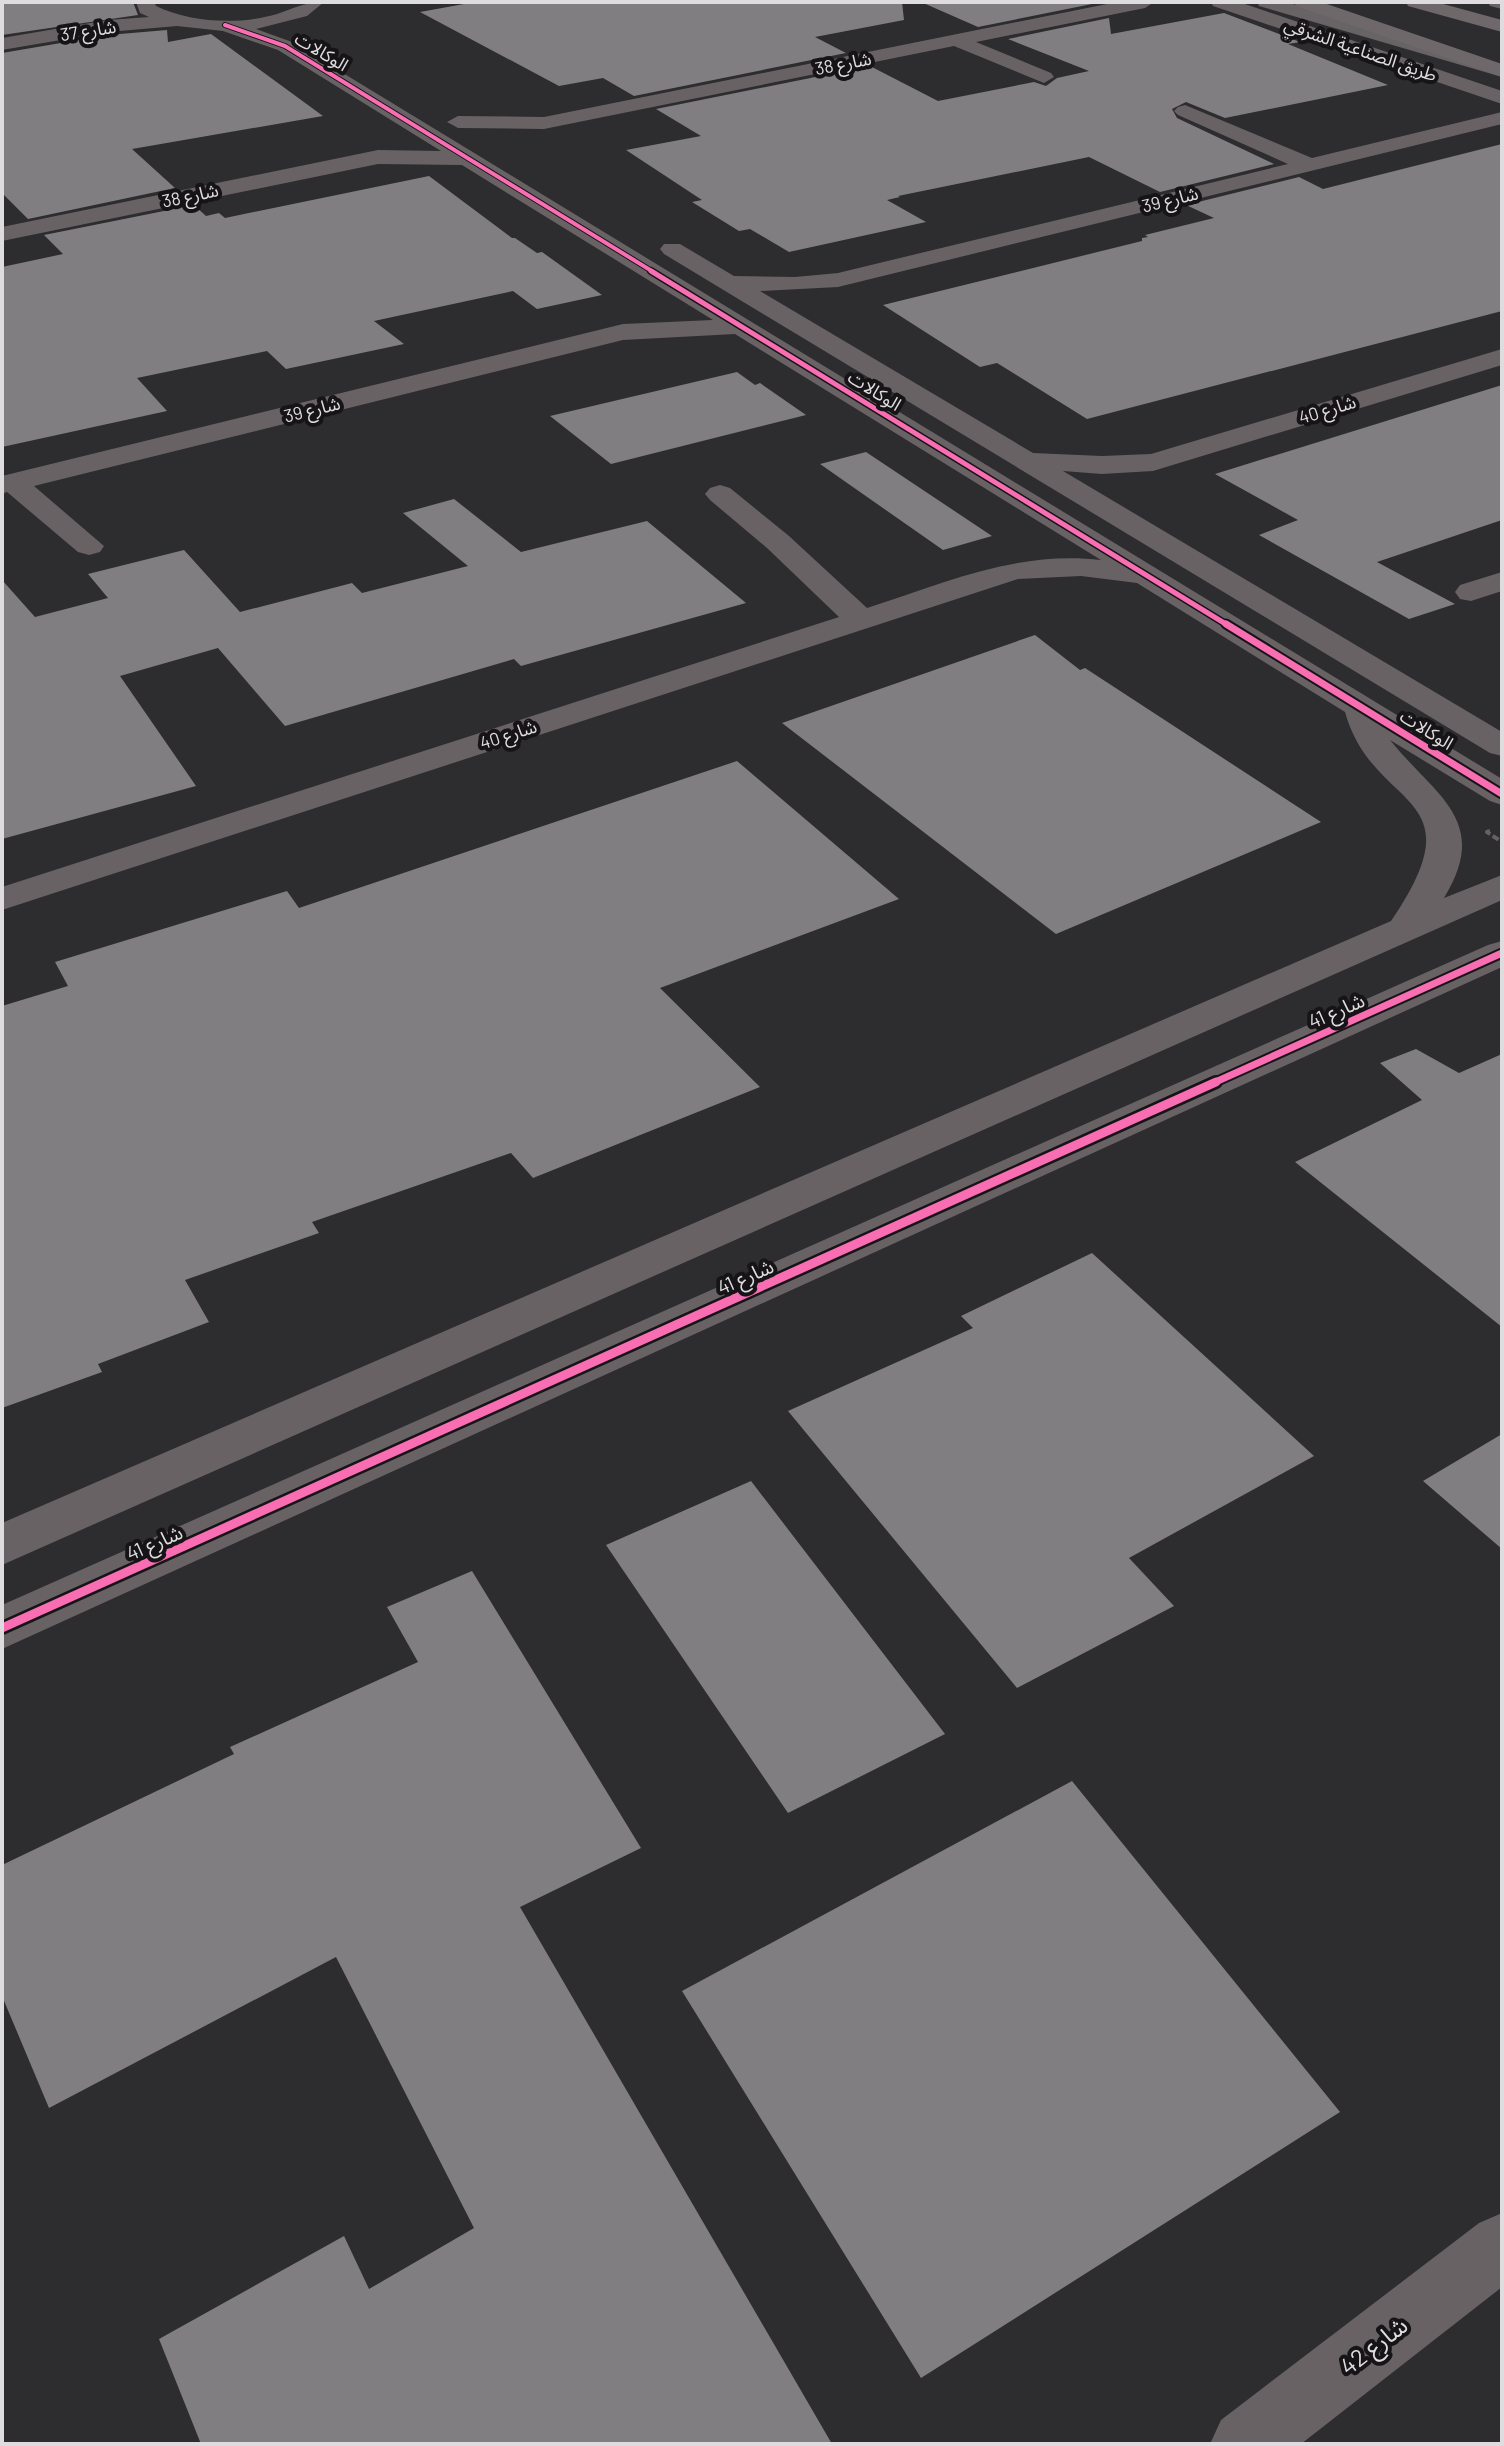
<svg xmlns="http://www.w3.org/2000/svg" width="1504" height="2446" font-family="Barlow,'Noto Sans Arabic',sans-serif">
	<rect width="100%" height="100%" fill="#2d2c2e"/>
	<path fill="#807e80" d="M2,2H133L138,15L2,35Z
		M475,2H902L904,20L815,37L846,53L634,96L603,78L559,86L420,12Z
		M921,2H1102L978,27Z
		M1224,13L1300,42L1288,44L1388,85L1225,118L1186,102L1172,109L1177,118L1274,164L1160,192L1089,157L898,196L900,197L887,200L926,222L789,252L750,229L739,231L692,202L702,200L626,150L701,136L656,109L870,66L938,101L1034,82L1046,86L1057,78L1089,71L1008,39L1109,18L1111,34Z
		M167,30L168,42L211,34L323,116L132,149L175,188L28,219L2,193V53L108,35Z
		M1502,144V311L1087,419L997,363L980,367L883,305L1142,241V238L1148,237L1145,235L1214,218L1186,205L1299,177L1323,189Z
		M429,176L512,238H515L537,253L542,252L602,295L537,309L513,291L374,321L404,344L286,369L267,351L137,378L167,411L2,447V267L63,254L44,235L194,205L206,216L219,213L225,218Z
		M737,372L755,385L760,383L806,415L611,464L550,416Z
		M1502,385V520L1377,562L1455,604L1409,619L1259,535L1298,520L1215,474Z
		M866,452L992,536L943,550L820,464Z
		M454,499L521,552L647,521L746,603L521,666L514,659L285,726L218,648L120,676L196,786L2,839V580L35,617L108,598L88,574L184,550L240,612L352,583L362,593L468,566L403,513Z
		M1035,635L1080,670L1085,668L1321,822L1056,934L782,723Z
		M737,761L899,899L660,988L760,1087L533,1178L511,1153L312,1222L319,1233L185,1280L209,1322L98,1364L102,1372L2,1408V1006L68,986L55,962L287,891L299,908Z
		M1416,1049L1459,1073L1502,1054V1327L1295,1162L1422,1100L1380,1063Z
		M1092,1253L1314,1456L1129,1558L1174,1606L1017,1688L788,1411L973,1328L961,1316Z
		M1502,1434V1549L1423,1481Z
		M751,1481L945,1734L788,1813L606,1545Z
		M472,1571L641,1848L520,1907L832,2444H201L159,2339L344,2236L369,2289L474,2228L336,1957L49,2108L2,1996V1865L234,1754L230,1747L418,1662L387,1607Z
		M1072,1781L1340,2112L921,2378L682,1991Z"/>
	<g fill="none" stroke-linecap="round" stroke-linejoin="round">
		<path stroke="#656264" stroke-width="4" stroke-dasharray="7 3" stroke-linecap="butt" d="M1490,831L1487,832L1502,842"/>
		<path fill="#686264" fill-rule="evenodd" d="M136,2H154L156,6C191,23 240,25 277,14C295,8 305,2 324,2L307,16L256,29L292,42L1502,779V805L1490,801L1390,740C1434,795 1492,820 1444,898L1502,875V900L2,1565V1523L1391,921C1481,789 1373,813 1345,712L1137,583L1081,576L1018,579L2,910V887L839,617L767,548L710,500L705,494L710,488L720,485L730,488L789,536L867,608C944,583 1018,550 1101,560L735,334L623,340L34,486L104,546L100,552L89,555L78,552L7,492L2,494V476L623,324L713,320L462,165L378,164L2,241V227L378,150L441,151L278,50L223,31L177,26L108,32L2,50V38L108,20L149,17L140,13Z
			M1117,2H1154L1145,8L976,42L1051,73L1054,77L1044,83L954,46L544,129L458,128L447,122L458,116L544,117Z
			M1211,2H1239L1502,91V104L1213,6Z
			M1185,105L1312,158L1502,112V124L838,287L760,291L1033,453L1102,456L1151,454L1502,349V365L1153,471L1102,474L1063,471L1502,732V756L1490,753L664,254L660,249L664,244H680L734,276L795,277L838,273L1288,164L1178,115L1174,111L1178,107Z
			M1502,572V591L1471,601L1460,599L1455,592L1460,585Z
			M1502,941V967L2,1649V1605L1488,945Z
			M1502,2213V2287L1301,2444H1210L1221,2420L1479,2223Z"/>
		<path fill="#686365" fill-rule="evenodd" d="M1257,2H1286L1502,65V77L1259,6Z
			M1488,2H1502V9L1490,6Z"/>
		<path fill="#6f686b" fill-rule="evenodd" d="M1294,2H1321L1502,64V77L1296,6Z
			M1406,2H1436L1502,20V32L1408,6Z"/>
		<defs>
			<path id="cycleway-far3" d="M225,25L285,46L655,273"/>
			<path id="cycleway-far2" d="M651,271L1229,626"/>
			<path id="cycleway-far1" d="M1226,624L1502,794
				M1211,1084L1502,953"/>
			<path id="cycleway" d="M2,1628L1216,1082"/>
		</defs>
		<use href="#cycleway-far3" stroke="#161416" stroke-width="6"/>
		<use href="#cycleway-far2" stroke="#161416" stroke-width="8"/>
		<use href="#cycleway-far1" stroke="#161416" stroke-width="11"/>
		<use href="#cycleway" stroke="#161416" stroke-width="14"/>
		<use href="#cycleway-far3" stroke="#f96db3" stroke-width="4"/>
		<use href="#cycleway-far2" stroke="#f96db3" stroke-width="5"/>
		<use href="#cycleway-far1" stroke="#f96db3" stroke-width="7"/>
		<use href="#cycleway" stroke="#f96db3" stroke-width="9"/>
	</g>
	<g text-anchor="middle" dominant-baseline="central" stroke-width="8" stroke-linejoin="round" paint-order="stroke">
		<g font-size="18" fill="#dedcde" stroke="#161416">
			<text transform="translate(88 30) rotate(-9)">شارع 37</text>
			<text transform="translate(1361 49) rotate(19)">طريق الصناعية الشرقي</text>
			<text transform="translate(322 51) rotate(31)">الوكالات</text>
			<text transform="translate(843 63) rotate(-11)">شارع 38</text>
			<text transform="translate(190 195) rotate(-12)">شارع 38</text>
			<text transform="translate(1170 199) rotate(-14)">شارع 39</text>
			<text transform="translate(875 390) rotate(32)">الوكالات</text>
			<text transform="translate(312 409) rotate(-14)">شارع 39</text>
			<text transform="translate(1327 409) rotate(-17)">شارع 40</text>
			<text transform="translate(1427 729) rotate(32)">الوكالات</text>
			<text transform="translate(508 734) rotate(-18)">شارع 40</text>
		</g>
		<g font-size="20" fill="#dedcde" stroke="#161416">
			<text transform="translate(1336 1010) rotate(-24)">شارع 41</text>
			<text transform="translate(745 1276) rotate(-24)">شارع 41</text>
			<text transform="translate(154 1542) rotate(-24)">شارع 41</text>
		</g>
		<g font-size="24" fill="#dedcde" stroke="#161416">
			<text transform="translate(1373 2345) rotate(-38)">شارع 42</text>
		</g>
	</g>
	<rect width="1504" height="2446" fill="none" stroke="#dedcde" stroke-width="8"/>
</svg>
